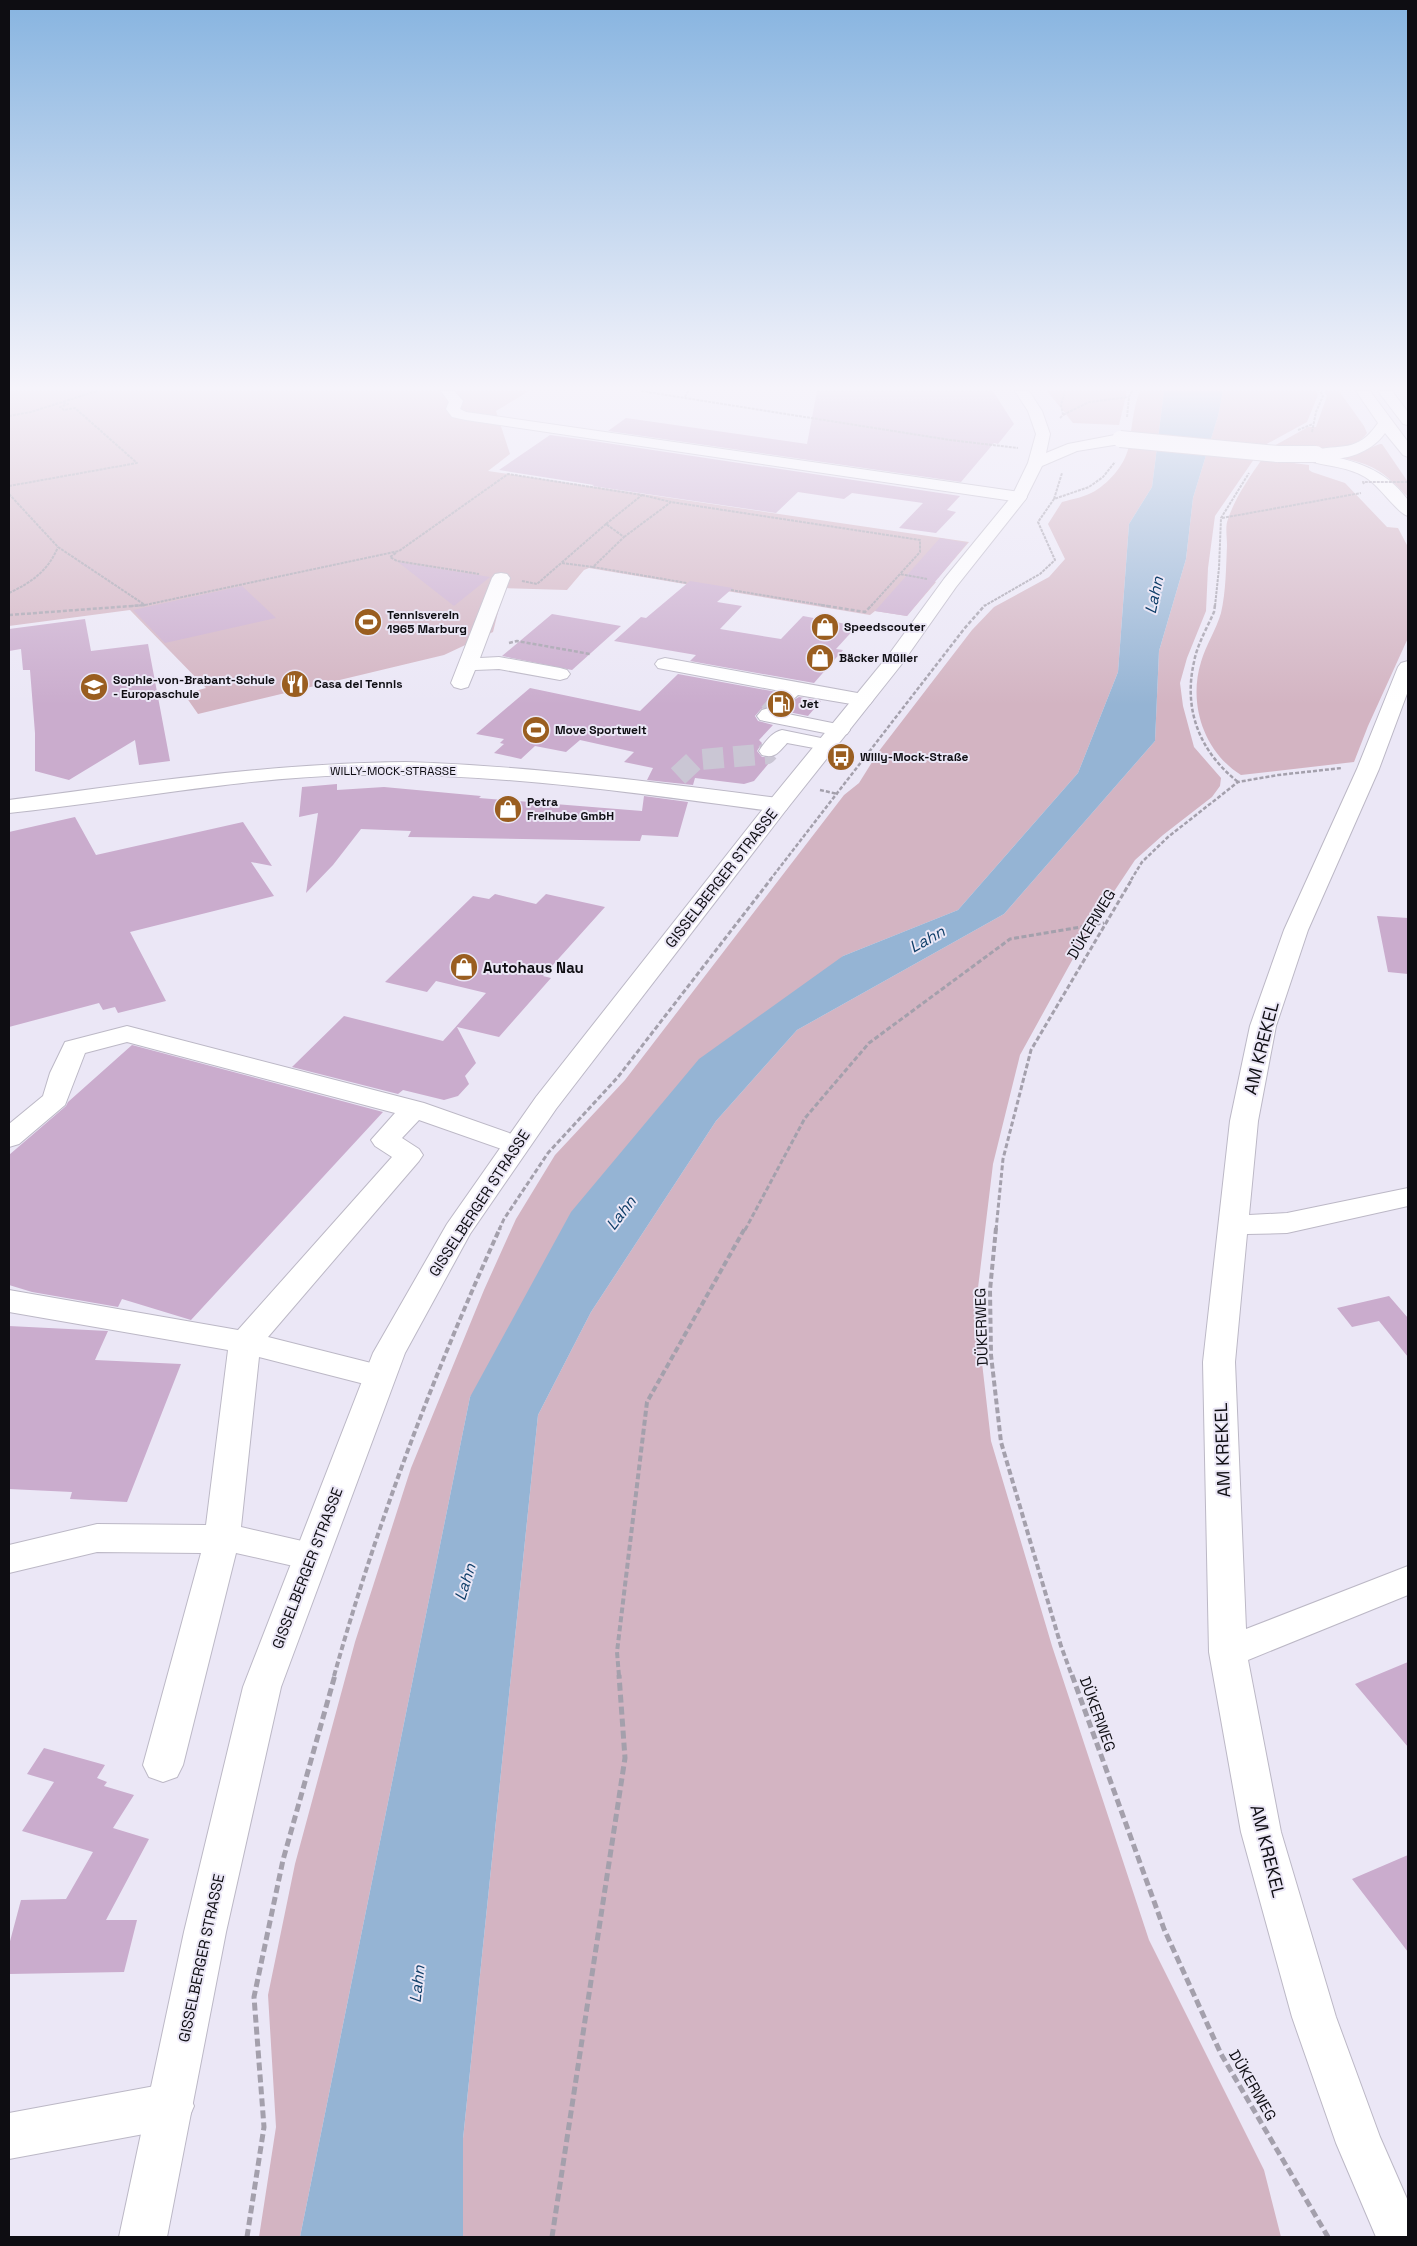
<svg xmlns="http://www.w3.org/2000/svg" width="1417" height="2246" font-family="'Space Grotesk',sans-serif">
	<rect width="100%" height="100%" fill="#ebe7f6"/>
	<path fill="#d3b4c2" d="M9,391H529L496,411L510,454L488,471L969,542L938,578L909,573L906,577L936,582L907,616L875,611L870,615L589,568L584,570L567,590L504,588L493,632L444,655L198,714L184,694L206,688L130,610L9,626Z
		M1047,391H1127L1119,425L1073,423Z
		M1140,391H1164L1152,487L1129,524L1118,672L1078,773L958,910L843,956L470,1397L300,2237H259L276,2127L268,1995L295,1864L355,1642L411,1468L484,1290L516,1219L555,1155L625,1080L844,795L859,783L879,751L972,630L994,607L1049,577L1065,559L1048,524L1062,502C1073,499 1085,497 1095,491C1111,481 1126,463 1129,445C1132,427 1133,408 1140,391Z
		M1223,391H1316L1318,395L1307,422L1263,446L1215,516L1208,568L1206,611L1187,658L1180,683L1183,706L1194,747L1221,778L1220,786L1212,797L1163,835L1135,860L1091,926L1020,1055L993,1164L978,1288L981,1354L991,1441L1052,1646L1149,1940L1264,2170L1281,2237H463V2139L538,1415L591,1312L716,1121L797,1030L1004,914L1155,741L1159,651L1186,559L1193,498L1218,416Z
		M1324,391H1339L1364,426L1367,433C1351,457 1298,448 1272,447L1308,427H1316L1327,396Z
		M1380,444H1382L1408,482V497C1384,473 1378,466 1343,458Z
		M1262,459L1309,465V470L1312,472L1345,483L1387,527L1398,528L1408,547V638L1368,726L1354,762L1241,775C1204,752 1188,704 1201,662C1206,645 1216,630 1221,613C1226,592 1226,567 1227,545C1227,537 1225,526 1228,519C1235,498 1249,478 1262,459Z"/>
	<path fill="#95b4d4" d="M1164,391H1223L1218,416L1193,498L1186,559L1159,651L1155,741L1004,914L797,1030L716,1121L591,1312L538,1415L463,2139V2237H300L470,1397L571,1212L699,1059L843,956L958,910L1078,773L1118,672L1129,524L1152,487Z"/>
	<path fill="#caaccd" d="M817,391H993L1014,424L998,444L994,443L961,482L608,431L626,418L807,444Z
		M550,435L593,441L960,496L947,510L956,512L936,533L899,528L923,503L852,493L844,499L798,492L776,513L592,486L594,485L499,470Z
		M940,538L967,543L907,616L875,611Z
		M398,562L490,577L454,606Z
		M690,581L733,588L717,602L742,606L720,629L781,639L803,616L857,626L836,649L843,650L814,683L690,661L696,655L614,641L641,617L646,618Z
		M242,586L276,618L165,643L133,610Z
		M552,614L621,626L572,670L502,656Z
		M85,619L91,651L148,644L170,761L139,765L135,740L69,780L35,771V733L30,670H23L21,649L9,651V629Z
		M678,674L777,692L776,696L783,702L792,701L799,697L821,701L808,716L779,710L770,706L761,709L755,716L758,721L773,725L759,740L762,743L757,751L762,757H774L754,781L744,784L695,778L693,785L647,780L653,768L624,762L634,752L580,740L566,752L535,746L521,759L494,753L504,744L500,743L504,739L476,734L530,688L640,711Z
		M337,784V790L384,787L481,796L479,798L642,811L644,796L688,802L678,837L642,835L640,841L408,837L411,831L361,829L333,865L306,893L318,813L299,817L302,787Z
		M75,817L96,855L243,822L272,866L251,862L274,896L130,932L166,1001L118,1013L115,1007L103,1010L99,1003L9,1027V832Z
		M495,894L536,904L546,894L605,907L543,976L551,978L499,1037L457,1027L476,1063L465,1076L469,1084L458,1096L444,1100L403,1090L398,1094L292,1067L344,1016L443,1041L486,993L436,981L427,992L385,982L473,896L489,899Z
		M1377,916L1408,918V974L1388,972Z
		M132,1045L383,1112L191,1320L122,1299L118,1307L32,1292L9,1285V1155L66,1106L68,1102Z
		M1389,1296L1408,1318V1357L1379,1321L1352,1327L1337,1308Z
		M9,1326L108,1331L95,1360L181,1364L127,1502L70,1499L72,1492L9,1489Z
		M1408,1662V1747L1355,1684Z
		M44,1748L105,1765L97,1778L107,1782L104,1786L134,1795L113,1828L149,1839L106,1920H137L124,1972L9,1974V1945L21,1900L66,1899L93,1852L22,1831L54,1782L27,1774Z
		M1408,1855V1952L1352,1879Z"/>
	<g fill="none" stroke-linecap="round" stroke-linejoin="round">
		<path stroke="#cac6d4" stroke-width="21" stroke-dasharray="21 10" stroke-linecap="butt" d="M769,714L787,695
			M678,776L695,760L766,754L769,751"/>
		<defs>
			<path id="minor" d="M441,391H454L463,401L460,409L466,412L1019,492L1025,494L1027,497L1025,500L1019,502L466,420L452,417L446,409L449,402Z
				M1318,454C1355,460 1385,469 1408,500V516C1398,514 1379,485 1365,477C1349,467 1331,467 1313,462L1310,459L1313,456Z
				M501,573L507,574L510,578L480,658L499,657L560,668L567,670L570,674L567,678L560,680L499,669L475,670L468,687L461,689L454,687L451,683L492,578L495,574Z
				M665,658L863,694L870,696L873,700L870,704L863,706L798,695C792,701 788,701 780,699L777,695L780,691L658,668L655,664L658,660Z
				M1408,661V691L1379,769L1308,930L1276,1026L1258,1121L1249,1215L1287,1213L1408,1188V1206L1287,1233L1247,1234L1235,1362L1246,1629L1408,1566V1595L1248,1660L1281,1832L1336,2017L1380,2137L1408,2201V2237H1376L1336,2143L1292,2017L1241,1832L1209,1652L1203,1362L1230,1121L1250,1026L1284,930L1357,769L1398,667L1401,663Z
				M769,708L778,712L847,726L850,730L847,734L840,736L760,720L757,716L762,710Z
				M782,730L821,738L824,742L821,746L814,748L787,743C779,752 775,759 762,755L759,751C765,742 772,732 782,730Z
				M406,762C531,766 654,782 778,798L786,800L789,805L786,810L778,812C637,793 495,772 352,775C237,778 123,801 9,813V800C141,783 272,763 406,762Z
				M127,1026L424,1103L526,1139L530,1145L526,1151L516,1154L419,1120L402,1138L419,1149L423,1155L419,1161L268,1337L391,1368L396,1376L391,1384L380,1388L259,1357L241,1527L324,1546L329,1556L324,1566L311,1570L236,1553L183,1765L177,1777L163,1782L149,1777L143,1765L201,1553L97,1552L9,1573V1545L97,1524L206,1525L228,1350L9,1312V1290L238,1330L392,1157L375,1146L371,1140L395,1113L127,1042L85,1053L65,1105L19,1144L9,1147V1124L43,1096L50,1073L65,1042Z
				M171,2083L187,2090L194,2106L187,2122L171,2129L9,2159V2113Z"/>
			<path id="major" d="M1015,391H1029L1042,411L1050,434L1046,453L1068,444L1120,434L1125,436L1128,439L1125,442L1120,444L1077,451L1042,466L1025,500L956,587L901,665L786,810L556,1109L470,1234L405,1353L281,1687L226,1932L167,2237H119L184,1932L243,1687L373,1353L447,1224L536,1097L770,800L887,657L944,579L1012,496L1028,463L1036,434L1028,411Z"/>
			<path id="highway" d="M1356,391H1370L1408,442V457L1403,455L1385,433C1370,455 1336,464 1311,457L1308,454L1311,451C1341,443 1357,454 1378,423Z
				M1378,391H1392L1408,412V425L1403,424Z"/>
		</defs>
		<use href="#minor" stroke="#bcb8c6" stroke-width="2"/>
		<use href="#major" stroke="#bcb8c6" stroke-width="2"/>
		<use href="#highway" stroke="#bcb8c6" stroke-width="2"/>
		<path stroke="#a4a0ac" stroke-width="2" stroke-dasharray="3 1" stroke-linecap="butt" d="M641,391L950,440L1018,448
			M685,397L688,391
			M1063,415L1089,402L1129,397
			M9,416L31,412L97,391
			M1127,417L1129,397L1132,391
			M1060,418L1063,415L1061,405L1065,391
			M1298,430L1313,424
			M1312,432L1316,412L1323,396L1320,391
			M9,486L137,463L75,408L64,410L60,407L68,404L62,402
			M9,494L58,547L145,605L132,606
			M642,495L671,502
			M1054,499L1062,473
			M1222,518L1361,493
			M624,537L671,502L920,540V552L900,574
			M396,553L390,557L397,561L479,574
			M562,563L593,567
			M522,581L537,584L606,524
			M731,590L828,606
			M9,593C32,582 48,571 58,547
			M145,605L399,551L508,474L642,495L606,524L624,537L593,567L687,583
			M871,606L900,574L927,579
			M984,606L1040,574L1055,560L1038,522L1054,499L1089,487L1103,477L1115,462
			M1215,606L1219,568L1221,518L1249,473"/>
		<path stroke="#a4a0ac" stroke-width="2.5" stroke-dasharray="4 2" stroke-linecap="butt" d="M821,605L865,612L872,605
			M1215,605L1214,612C1207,628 1197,645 1194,662C1183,710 1200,752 1238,782
			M9,615L145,605
			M509,643L517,641L590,654
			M820,790L838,794
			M770,880L964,629L985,605
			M1131,880L1142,862L1168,837L1238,782L1278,775L1342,768"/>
		<path stroke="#a4a0ac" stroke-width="3" stroke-dasharray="5 2.5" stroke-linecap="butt" d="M499,1230L504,1219L548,1153L618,1077L771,879
			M745,1230L805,1118L869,1043L1010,939L1104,923
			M996,1230L1003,1159L1031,1050L1132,879"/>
		<path stroke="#a4a0ac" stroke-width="4" stroke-dasharray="6 3" stroke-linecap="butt" d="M996,1228L990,1290L991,1355L1001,1442L1061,1646L1072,1676
			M334,1676C377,1523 434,1373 500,1228
			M619,1676L617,1652L647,1402L745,1228"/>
		<path stroke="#a4a0ac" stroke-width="5" stroke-dasharray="8 4" stroke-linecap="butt" d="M1072,1675L1164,1929L1221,2054L1328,2237
			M247,2237L264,2127L254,1997L283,1860L335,1675
			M552,2237L625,1758L619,1675"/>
		<use href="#minor" fill="#fff" fill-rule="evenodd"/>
		<use href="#major" fill="#fff" fill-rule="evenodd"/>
		<use href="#highway" fill="#fff" fill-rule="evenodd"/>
		<defs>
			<path id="major-bridge" d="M1120,439L1278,454"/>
			<path id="highway-bridge" d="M1278,454H1316"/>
		</defs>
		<use href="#major-bridge" stroke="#bcb8c6" stroke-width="18" stroke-linecap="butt"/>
		<use href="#highway-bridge" stroke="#bcb8c6" stroke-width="18" stroke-linecap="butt"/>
		<path stroke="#a4a0ac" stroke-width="2" stroke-dasharray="3 1" stroke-linecap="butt" d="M1364,484L1363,482H1408"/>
		<use href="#major-bridge" stroke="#fff" stroke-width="16"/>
		<use href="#highway-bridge" stroke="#fff" stroke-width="16"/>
	</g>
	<linearGradient id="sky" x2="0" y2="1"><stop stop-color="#87b4e0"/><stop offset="0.55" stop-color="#f6f4fb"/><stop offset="1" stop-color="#f6f4fb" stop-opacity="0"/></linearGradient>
	<rect width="1417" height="705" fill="url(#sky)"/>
	<defs>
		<symbol id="stadium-disc" viewBox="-11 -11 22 22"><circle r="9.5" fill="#9a5e20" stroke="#ebe7f6"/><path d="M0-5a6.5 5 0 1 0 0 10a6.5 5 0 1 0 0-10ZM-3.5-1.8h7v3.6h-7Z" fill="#fff"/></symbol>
		<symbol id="shop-disc" viewBox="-11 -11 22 22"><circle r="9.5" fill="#9a5e20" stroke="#ebe7f6"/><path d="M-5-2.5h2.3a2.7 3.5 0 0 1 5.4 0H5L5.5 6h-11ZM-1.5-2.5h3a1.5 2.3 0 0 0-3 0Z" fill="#fff"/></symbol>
		<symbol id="restaurant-disc" viewBox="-11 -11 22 22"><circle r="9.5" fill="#9a5e20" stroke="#ebe7f6"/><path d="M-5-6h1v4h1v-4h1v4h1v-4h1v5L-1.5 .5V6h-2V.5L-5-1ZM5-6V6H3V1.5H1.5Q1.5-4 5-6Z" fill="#fff"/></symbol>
		<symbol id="school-disc" viewBox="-11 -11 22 22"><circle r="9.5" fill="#9a5e20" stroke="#ebe7f6"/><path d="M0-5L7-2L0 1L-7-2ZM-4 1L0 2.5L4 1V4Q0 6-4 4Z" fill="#fff"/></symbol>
		<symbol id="fuel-disc" viewBox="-11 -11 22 22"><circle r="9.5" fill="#9a5e20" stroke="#ebe7f6"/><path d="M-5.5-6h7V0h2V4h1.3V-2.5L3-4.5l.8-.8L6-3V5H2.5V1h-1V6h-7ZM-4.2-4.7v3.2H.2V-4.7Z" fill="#fff"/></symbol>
		<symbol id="bus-disc" viewBox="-11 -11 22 22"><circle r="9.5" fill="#9a5e20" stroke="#ebe7f6"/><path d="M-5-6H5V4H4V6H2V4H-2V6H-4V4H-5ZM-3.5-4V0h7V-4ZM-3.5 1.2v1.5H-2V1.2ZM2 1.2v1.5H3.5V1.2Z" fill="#fff"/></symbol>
	</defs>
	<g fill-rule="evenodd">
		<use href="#stadium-disc" x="352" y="606" width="32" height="32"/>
		<use href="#shop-disc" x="809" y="611" width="32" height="32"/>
		<use href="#shop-disc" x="804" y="642" width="32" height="32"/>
		<use href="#restaurant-disc" x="279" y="668" width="32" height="32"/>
		<use href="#school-disc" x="78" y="671" width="32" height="32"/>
		<use href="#fuel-disc" x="765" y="688" width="32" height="32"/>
		<use href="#stadium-disc" x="520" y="714" width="32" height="32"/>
		<use href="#bus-disc" x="825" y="741" width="32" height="32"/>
		<use href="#shop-disc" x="492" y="793" width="32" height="32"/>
		<use href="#shop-disc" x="448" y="951" width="32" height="32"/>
	</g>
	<g text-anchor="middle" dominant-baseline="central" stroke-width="4" stroke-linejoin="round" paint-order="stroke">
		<g font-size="12" font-weight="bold" fill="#0e0d12" stroke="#ebe7f6" text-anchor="start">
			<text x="387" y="615">Tennisverein<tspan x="387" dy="14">1965 Marburg</tspan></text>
			<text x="844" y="627">Speedscouter</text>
			<text x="839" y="658">Bäcker Müller</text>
			<text x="113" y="680">Sophie-von-Brabant-Schule<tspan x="113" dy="14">- Europaschule</tspan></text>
			<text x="314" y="684">Casa del Tennis</text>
			<text x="800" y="704">Jet</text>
			<text x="555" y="730">Move Sportwelt</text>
			<text x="860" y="757">Willy-Mock-Straße</text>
			<text x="527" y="802">Petra<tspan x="527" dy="14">Freihube GmbH</tspan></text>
		</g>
		<g font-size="12" fill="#0e0d12" stroke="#ebe7f6">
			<text x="393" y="771">WILLY-MOCK-STRASSE</text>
		</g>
		<g font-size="15" fill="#0e0d12" stroke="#ebe7f6">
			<text transform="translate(721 878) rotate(-52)">GISSELBERGER STRASSE</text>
			<text transform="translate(1091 924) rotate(-59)">DÜKERWEG</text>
			<text transform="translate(479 1203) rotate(-57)">GISSELBERGER STRASSE</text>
			<text transform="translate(981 1327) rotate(-92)">DÜKERWEG</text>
			<text transform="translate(307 1568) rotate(-69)">GISSELBERGER STRASSE</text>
			<text transform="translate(1098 1714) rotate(70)">DÜKERWEG</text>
			<text transform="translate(201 1958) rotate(-78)">GISSELBERGER STRASSE</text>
			<text transform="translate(1253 2085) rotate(60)">DÜKERWEG</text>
		</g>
		<g font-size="15" font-weight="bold" fill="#0e0d12" stroke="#ebe7f6" text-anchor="start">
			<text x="483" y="967">Autohaus Nau</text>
		</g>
		<g font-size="16" font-style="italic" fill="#0f3e68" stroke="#ebe7f6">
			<text transform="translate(1154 595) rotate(-78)">Lahn</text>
			<text transform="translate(927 939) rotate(-29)">Lahn</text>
			<text transform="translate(621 1213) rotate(-53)">Lahn</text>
			<text transform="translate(465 1582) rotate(-73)">Lahn</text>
			<text transform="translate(417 1984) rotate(-84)">Lahn</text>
		</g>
		<g font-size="18" fill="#0e0d12" stroke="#ebe7f6">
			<text transform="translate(1261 1048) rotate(-76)">AM KREKEL</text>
			<text transform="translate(1222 1450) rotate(-92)">AM KREKEL</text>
			<text transform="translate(1268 1851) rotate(76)">AM KREKEL</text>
		</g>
	</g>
	<rect width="1417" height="2246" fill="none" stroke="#0e0d12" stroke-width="20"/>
</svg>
